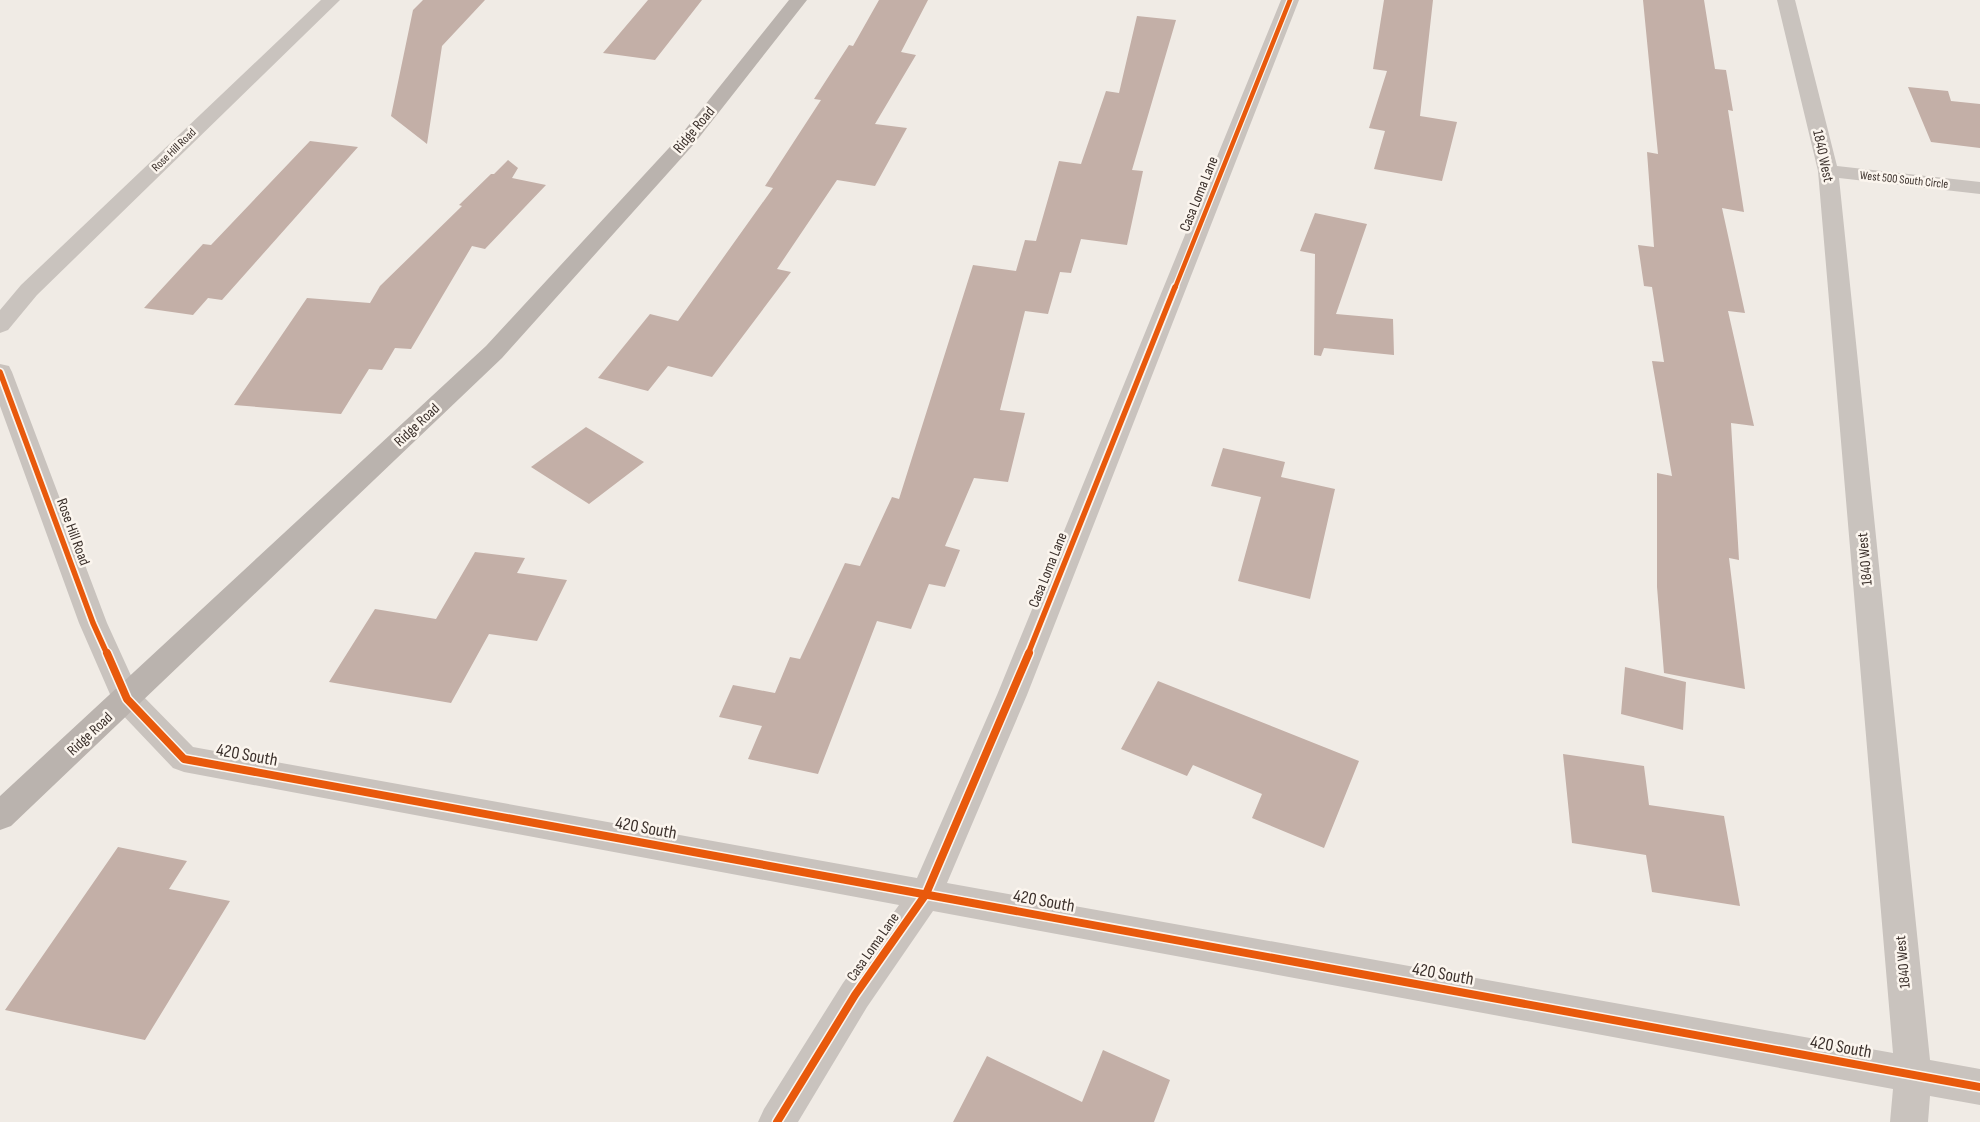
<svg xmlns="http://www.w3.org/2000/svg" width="1980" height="1122" font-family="'Sofia Sans Condensed',sans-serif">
	<rect width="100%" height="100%" fill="#f0ebe5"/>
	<path fill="#c3afa7" d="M423,0H485L442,46L427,144L391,116L413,10Z
		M648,0H702L655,60L603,53Z
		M879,0H928L901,52L916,55L875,124L907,128L875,186L837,180L777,269L791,272L712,377L668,366L648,391L598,378L650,314L678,321L773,188L765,186L821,100L814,99L849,45L853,46Z
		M1384,0H1433L1420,116L1457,122L1442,181L1374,169L1385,131L1369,128L1387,71L1373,69Z
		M1643,0H1704L1715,69L1726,70L1733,111L1728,110L1744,212L1722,208L1745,313L1728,311L1754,426L1731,423L1739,560L1729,558L1745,689L1664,673L1657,587V473L1672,476L1652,361L1664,362L1652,287L1644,286L1638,245L1654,247L1647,152L1658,154Z
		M1137,16L1176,20L1132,170L1143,171L1127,245L1081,239L1071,273L1060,272L1048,314L1025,311L1000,410L1025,413L1008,482L974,478L945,546L960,550L945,587L929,584L911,629L877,621L818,774L748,759L762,726L719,717L733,685L775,693L790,657L800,659L845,563L860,566L892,497L899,499L973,265L1016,271L1025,240L1036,241L1059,161L1081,164L1106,91L1119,93Z
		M1908,87L1948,91L1951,101L1980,104V148L1931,142Z
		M310,141L358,147L222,300L208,298L193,315L144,308L203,244L211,245Z
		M508,160L518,168L512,178L546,185L485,249L472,246L411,349L395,348L382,370L369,369L341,414L234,405L307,298L370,303L380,286L462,206L459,205L491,174H494Z
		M1315,213L1367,224L1336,314L1393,319L1394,355L1324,348L1321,356L1314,355L1315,254L1300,251Z
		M586,427L644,462L589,504L531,467Z
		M1223,448L1285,462L1281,477L1335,489L1310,599L1238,581L1261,497L1211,486Z
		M475,552L525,558L517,573L567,580L537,641L489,634L451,703L329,682L375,609L436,619Z
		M1625,667L1686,682L1683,730L1621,714Z
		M1158,681L1359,761L1324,848L1252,818L1262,794L1193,765L1187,776L1121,749Z
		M1563,754L1644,766L1649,805L1724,816L1740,906L1652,892L1646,855L1572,843Z
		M118,847L187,861L169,889L230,901L145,1040L5,1010Z
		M1103,1050L1170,1080L1154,1122H953L987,1056L1082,1102Z"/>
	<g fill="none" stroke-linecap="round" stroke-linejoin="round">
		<path fill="#c9c3be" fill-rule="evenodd" d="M321,0H340L37,295L8,330L0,333V310L21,285Z
			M1281,0H1299L1027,695L947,883L1893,1053L1818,171L1777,0H1795L1837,166L1980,182V194L1839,178L1930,1060L1980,1069V1105L1930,1096L1928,1122H1890L1893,1089L933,911L867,1007L798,1122H758L764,1109L843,983L899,905L184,772L173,768L116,708L79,623L0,406V364L9,366L12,372L107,623L138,691L193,747L917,878L997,695Z"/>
		<path fill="#bab3ae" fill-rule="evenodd" d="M789,0H807L694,144L502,358L11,826L0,830V796L486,346L680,136Z"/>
		<defs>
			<path id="cycleway-far2" d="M1175,288L1290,0"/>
			<path id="cycleway-far1" d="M0,372L93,623L107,654
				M1028,654L1175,287"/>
			<path id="cycleway" d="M107,653L127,699L184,759L1980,1087
				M777,1122L855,995L926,894L1029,653"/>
		</defs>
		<use href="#cycleway-far2" stroke="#fbf5ee" stroke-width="7"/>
		<use href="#cycleway-far1" stroke="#fbf5ee" stroke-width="9"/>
		<use href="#cycleway" stroke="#fbf5ee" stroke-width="11"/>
		<use href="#cycleway-far2" stroke="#e8590c" stroke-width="4.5"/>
		<use href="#cycleway-far1" stroke="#e8590c" stroke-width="5.5"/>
		<use href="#cycleway" stroke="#e8590c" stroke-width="8"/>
	</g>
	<g text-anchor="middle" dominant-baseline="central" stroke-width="5" stroke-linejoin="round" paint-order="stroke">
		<g font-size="12" fill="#3b302b" stroke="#fbf5ee">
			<text transform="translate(174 150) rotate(-44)">Rose Hill Road</text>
			<text transform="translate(1904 180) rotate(6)">West 500 South Circle</text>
		</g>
		<g font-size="15" fill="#3b302b" stroke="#fbf5ee">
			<text transform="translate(694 130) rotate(-50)">Ridge Road</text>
			<text transform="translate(1823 156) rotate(78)">1840 West</text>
			<text transform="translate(1199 194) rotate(-68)">Casa Loma Lane</text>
			<text transform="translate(417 425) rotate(-43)">Ridge Road</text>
			<text transform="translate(73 532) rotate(70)">Rose Hill Road</text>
			<text transform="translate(1865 559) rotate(-95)">1840 West</text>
			<text transform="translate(1048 570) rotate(-68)">Casa Loma Lane</text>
			<text transform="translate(90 734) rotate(-43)">Ridge Road</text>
			<text transform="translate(873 947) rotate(-55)">Casa Loma Lane</text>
			<text transform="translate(1903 962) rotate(-95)">1840 West</text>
		</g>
		<g font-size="18" fill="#3b302b" stroke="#fbf5ee">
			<text transform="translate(247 755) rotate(10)">420 South</text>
			<text transform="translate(646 828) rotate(10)">420 South</text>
			<text transform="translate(1044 901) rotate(10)">420 South</text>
			<text transform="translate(1443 974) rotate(10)">420 South</text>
			<text transform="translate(1841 1047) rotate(10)">420 South</text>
		</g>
	</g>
</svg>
